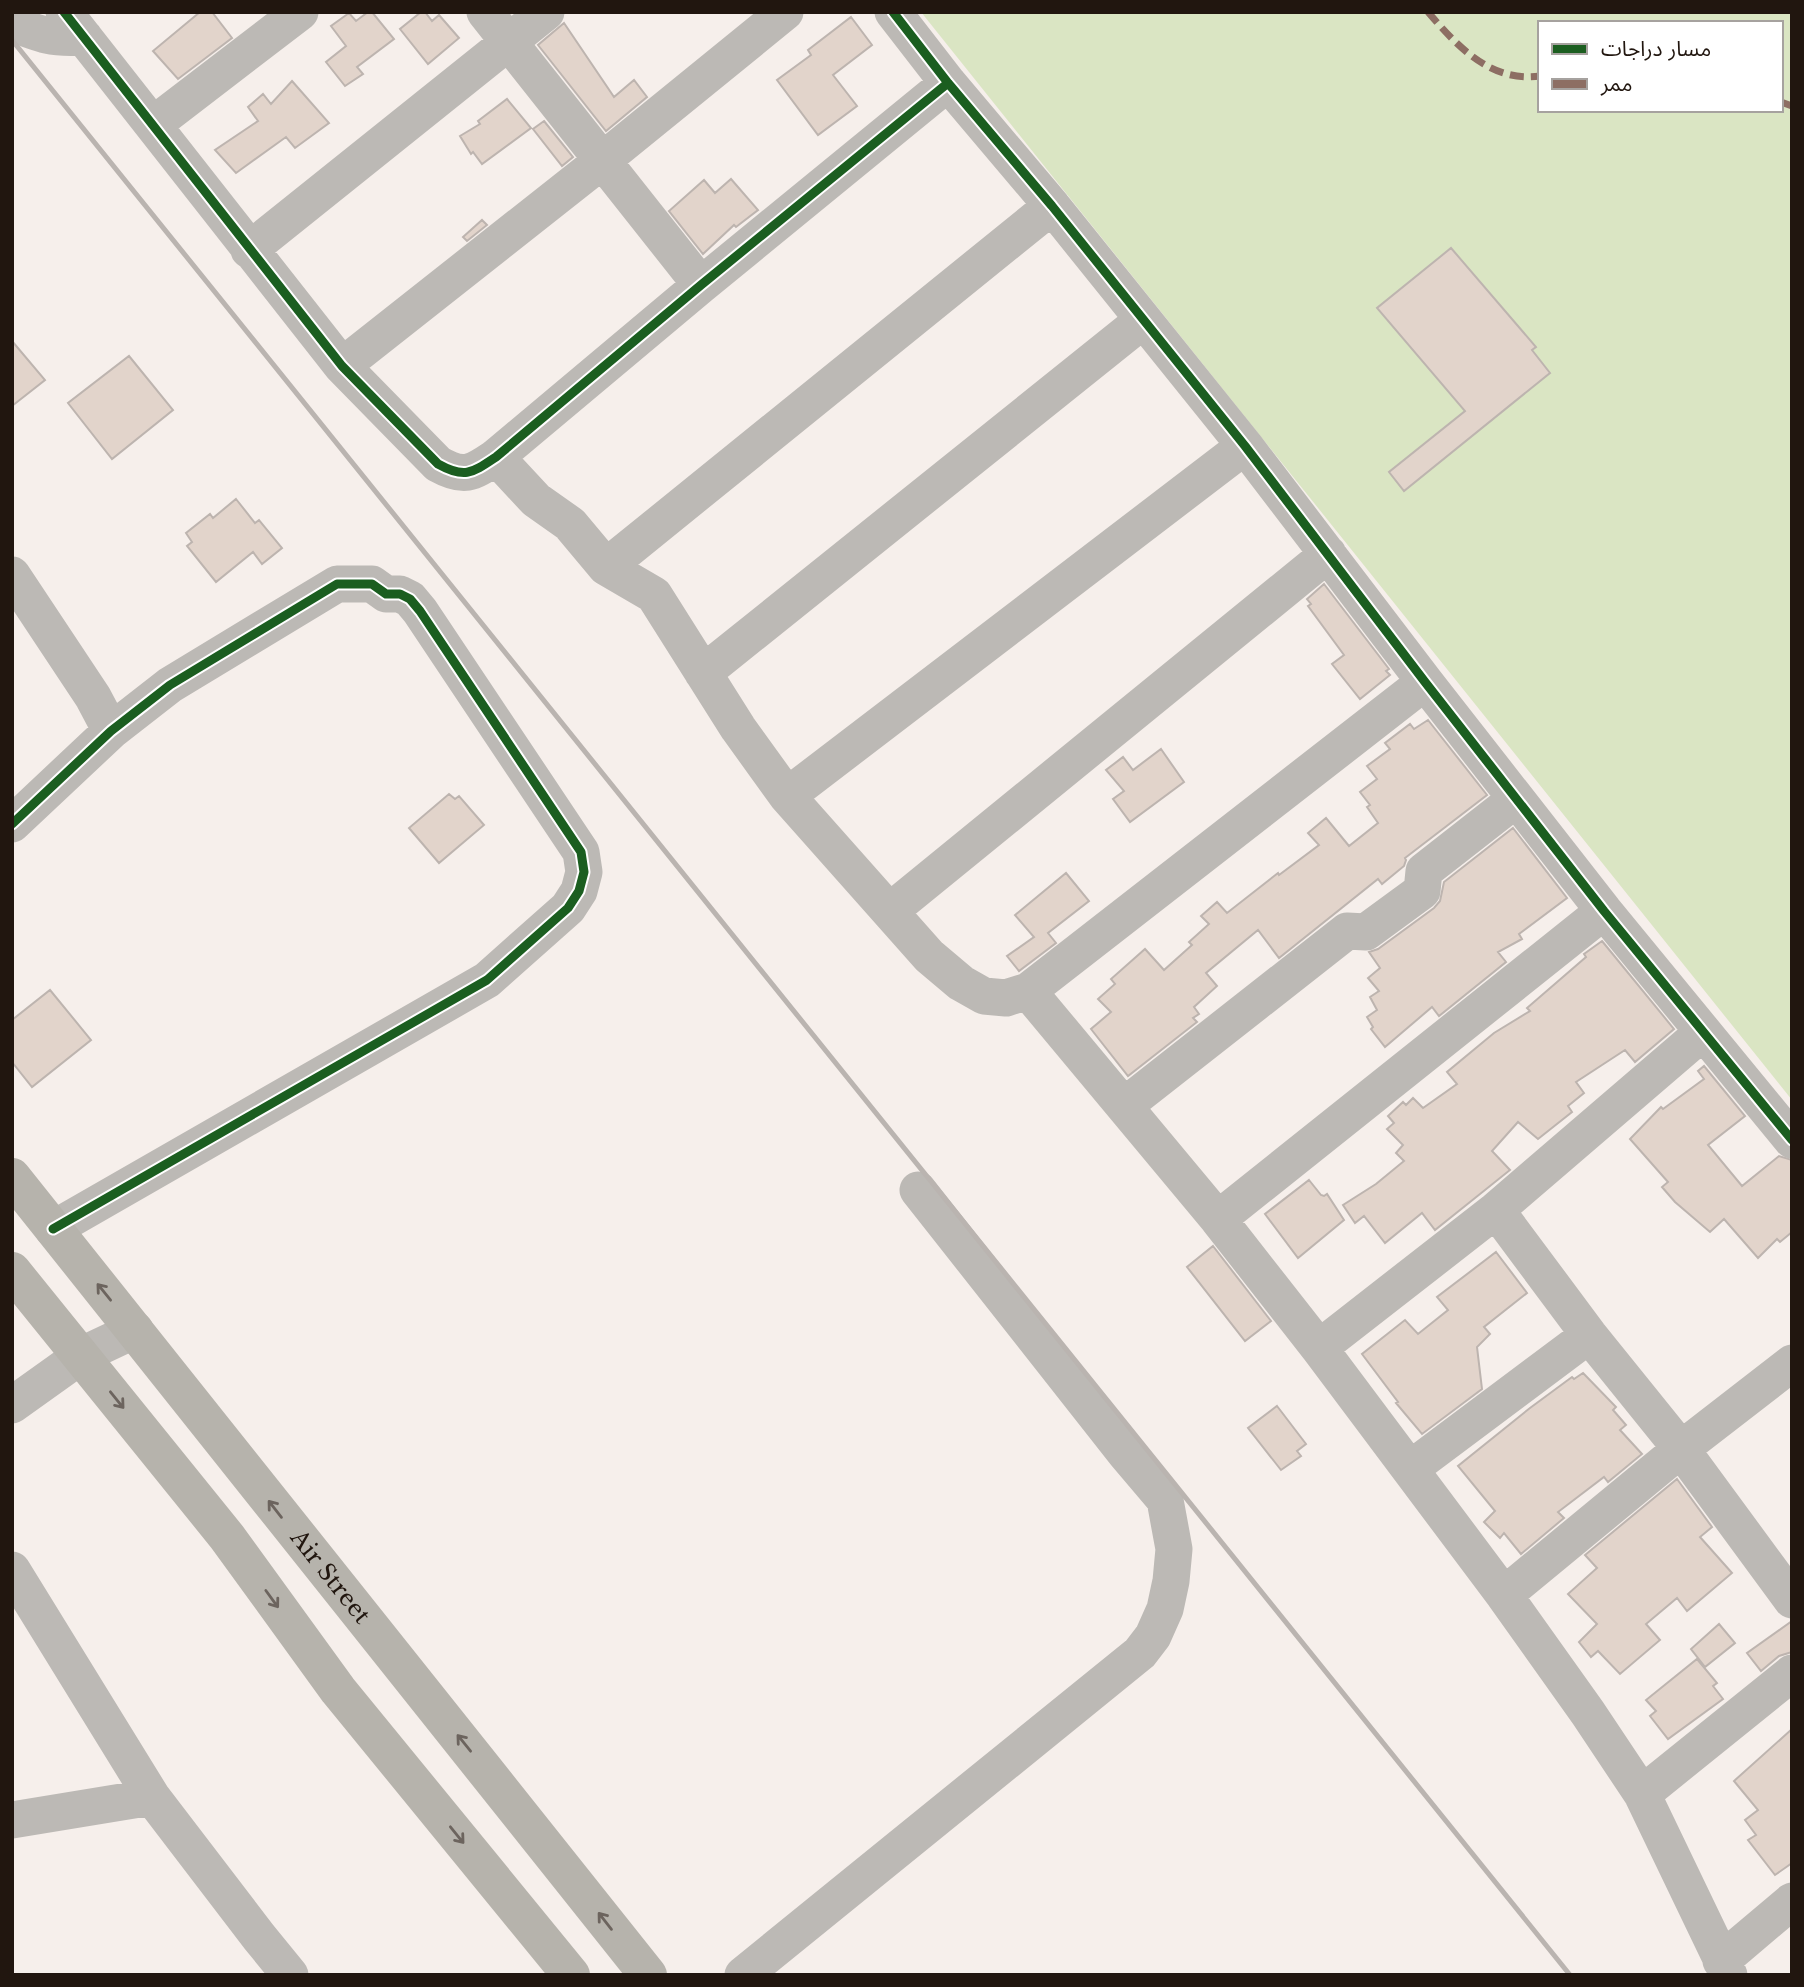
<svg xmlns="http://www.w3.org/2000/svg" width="1804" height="1987" font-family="'Libre Baskerville','Noto Sans Arabic',serif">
	<rect width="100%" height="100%" fill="#f6efeb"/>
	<path fill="#dae5c3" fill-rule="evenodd" d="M921,12H1792V1100ZM1540,23H1781V110H1540Z"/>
	<path fill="#e2d4cb" stroke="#bdb4af" stroke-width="2" d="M200,12H212L232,38L178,79L153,51Z
		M368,12H372L394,39L357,67L363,74L345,86L326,62L346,46L331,26L349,13L356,21Z
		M421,12H425L432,21L439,15L459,38L428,64L400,29Z
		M851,17L872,45L833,75L857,106L818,135L777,80L811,55L808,50Z
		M564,23L614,97L634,80L647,97L606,131L538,45Z
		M292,81L329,123L295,148L286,137L236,173L215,150L258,121L248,107L263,94L271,104Z
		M507,99L531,128L482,164L473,152L471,154L460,136L480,124L478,121Z
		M544,121L573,157L562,166L533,129Z
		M731,179L758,210L736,227L734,225L703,254L669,211L704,180L715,193Z
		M482,220L487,225L467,241L463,237Z
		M1451,248L1536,347L1532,350L1550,373L1404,491L1389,472L1465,411L1377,308Z
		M12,341L45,380L12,406Z
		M129,356L173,410L112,459L68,403Z
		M236,499L255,523L259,520L282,548L262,564L253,552L216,582L187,546L192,542L186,533L210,514L213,518Z
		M1324,584L1389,669L1386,671L1390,675L1360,699L1332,664L1344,655L1308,606L1311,604L1307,599Z
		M1428,720L1487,795L1405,858L1406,860L1404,866L1382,884L1378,879L1279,958L1258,930L1206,973L1217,986L1194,1007L1199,1014L1193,1018L1197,1022L1128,1076L1091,1029L1111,1012L1098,999L1115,984L1111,979L1145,949L1164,970L1192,945L1189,942L1209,924L1201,916L1217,902L1227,913L1278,873L1279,875L1319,845L1308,833L1326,818L1349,846L1378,823L1367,807L1370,805L1360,792L1377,779L1367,766L1390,749L1385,743L1410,724L1414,729Z
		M1161,749L1184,782L1130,822L1113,799L1124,791L1106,770L1123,757L1133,770Z
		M449,794L455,799L459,796L484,825L439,863L409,828Z
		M1513,828L1567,898L1519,934L1522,939L1498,952L1506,962L1439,1016L1432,1007L1385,1047L1371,1029L1373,1027L1367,1017L1377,1010L1370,997L1379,991L1368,978L1380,968L1369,952L1378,949L1434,908L1440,901L1444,882Z
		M1066,873L1089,901L1048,933L1056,943L1019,971L1007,956L1034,937L1015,915Z
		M1602,941L1674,1029L1635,1062L1625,1050L1576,1082L1584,1093L1568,1106L1572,1112L1538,1139L1518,1122L1492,1151L1510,1170L1435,1230L1422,1213L1385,1243L1364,1216L1355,1223L1343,1205L1376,1184L1404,1161L1396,1153L1403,1145L1387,1129L1394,1123L1388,1116L1403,1102L1406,1105L1413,1098L1423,1108L1457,1084L1447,1072L1494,1033L1530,1011L1527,1008L1586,957L1584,954Z
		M50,990L91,1040L32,1087L12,1062V1020Z
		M1704,1066L1745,1116L1708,1145L1742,1186L1779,1156L1792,1160V1232L1780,1242L1777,1239L1758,1258L1724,1219L1710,1232L1675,1202L1662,1187L1668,1182L1630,1139L1661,1107L1663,1109L1704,1079L1698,1071Z
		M1309,1180L1321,1195L1324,1196L1327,1194L1344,1220L1298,1258L1265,1214Z
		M1213,1246L1271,1321L1245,1341L1187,1267Z
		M1496,1252L1527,1293L1484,1327L1490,1334L1477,1347L1482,1389L1422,1434L1396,1403L1398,1402L1362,1354L1405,1320L1418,1334L1448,1310L1437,1297Z
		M1583,1373L1616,1407L1613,1410L1626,1425L1620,1430L1642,1454L1608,1482L1604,1477L1558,1512L1564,1518L1521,1554L1504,1533L1500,1538L1484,1522L1495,1511L1458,1466L1530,1408L1572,1377L1574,1379Z
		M1277,1406L1306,1444L1297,1451L1301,1456L1281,1470L1248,1428Z
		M1677,1479L1712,1527L1700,1537L1732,1573L1687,1611L1677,1598L1646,1624L1660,1640L1620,1674L1598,1651L1591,1657L1579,1642L1597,1624L1568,1594L1597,1568L1585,1555Z
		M1792,1621V1652L1779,1656L1761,1671L1747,1653Z
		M1719,1624L1735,1643L1705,1667L1691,1649Z
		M1697,1659L1717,1683L1713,1686L1723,1699L1668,1739L1650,1716L1656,1711L1646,1700Z
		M1792,1729V1863L1775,1875L1748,1840L1756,1835L1745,1820L1758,1810L1734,1781Z"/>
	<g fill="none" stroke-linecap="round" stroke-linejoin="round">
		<path stroke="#bcb9b5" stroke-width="37" d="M64,12L342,366L438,464C465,479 472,473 496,457L701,285L948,83
			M485,12L701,285
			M893,12L948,83L1052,206L1245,446L1425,682L1604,911L1792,1140
			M12,23C41,35 52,39 84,37
			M154,124L300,12
			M249,250L546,12
			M342,366L603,160L785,12
			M496,457L536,500L570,524L606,567L654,595L738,728L787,796L929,956L961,983L984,996L1006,998L1028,991L1425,682
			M606,567L1052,206
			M12,575L93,697L111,731
			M703,673L1142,321
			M787,796L1245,446
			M12,824L111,731L170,685L337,584H372L386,594H400L410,599L420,611L581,852L584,872L579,891L568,908L487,980L53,1229
			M890,911L1328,554
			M1028,991L1218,1219L1319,1348L1504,1595L1588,1713L1642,1794L1729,1975
			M1124,1106L1347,931L1366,932L1422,891L1424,871L1516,799
			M1496,1210L1589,1335L1681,1449L1792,1600
			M1218,1219L1604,911
			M1319,1348L1496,1210L1702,1033
			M12,1405L82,1355L135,1330
			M1410,1469L1589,1335
			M12,1570L152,1797L259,1937L290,1975
			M1504,1595L1681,1449L1792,1363
			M1642,1794L1792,1673
			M12,1820L152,1797
			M1721,1961L1792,1901
			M743,1975L1140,1653L1153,1636L1165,1609L1171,1581L1174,1549L1165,1500L1126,1454L918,1190"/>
		<g stroke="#b6b3ac" stroke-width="38">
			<path id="s1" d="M12,1177L648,1975"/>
			<path d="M12,1271L227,1537L338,1690L571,1975"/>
		</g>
		<path stroke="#bab4b0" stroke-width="5" d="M12,40L1570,1975"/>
		<path stroke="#8d6e63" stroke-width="7" stroke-dasharray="14 7" stroke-linecap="butt" d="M1428,12C1457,46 1491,83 1540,76
			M1781,102L1792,106"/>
		<defs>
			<path id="cycleway" d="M64,12L342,366L438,464C465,479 472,473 496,457L701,285L948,83
				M893,12L948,83L1052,206L1245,446L1425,682L1604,911L1792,1140
				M12,824L111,731L170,685L337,584H372L386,594H400L410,599L420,611L581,852L584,872L579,891L568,908L487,980L53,1229"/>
		</defs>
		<use href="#cycleway" stroke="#fff" stroke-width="13"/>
		<use href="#cycleway" stroke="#1b5e20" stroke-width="9"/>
	</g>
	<defs><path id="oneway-shaft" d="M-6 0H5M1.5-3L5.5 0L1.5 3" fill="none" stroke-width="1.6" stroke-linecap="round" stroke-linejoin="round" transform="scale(1.75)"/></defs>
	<g stroke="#6c645e">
		<use href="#oneway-shaft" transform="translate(104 1292) rotate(-129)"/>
		<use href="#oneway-shaft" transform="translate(117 1400) rotate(51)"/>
		<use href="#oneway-shaft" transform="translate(275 1509) rotate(-128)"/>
		<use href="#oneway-shaft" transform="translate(272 1599) rotate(54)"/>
		<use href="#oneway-shaft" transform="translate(464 1743) rotate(-129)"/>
		<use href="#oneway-shaft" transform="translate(457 1835) rotate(51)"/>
		<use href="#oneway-shaft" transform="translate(605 1921) rotate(-128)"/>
	</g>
	<g text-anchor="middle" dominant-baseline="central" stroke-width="5" stroke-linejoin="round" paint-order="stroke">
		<g font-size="23" fill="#21160f" stroke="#fff">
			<text stroke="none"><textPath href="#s1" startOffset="511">Air Street</textPath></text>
		</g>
	</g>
	<rect width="1804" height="1987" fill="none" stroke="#21160f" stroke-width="28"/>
	<rect x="1538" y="21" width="245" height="91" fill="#ffffff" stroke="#a6a29f" stroke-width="2"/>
	<rect x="1552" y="44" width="35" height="10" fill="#1b5e20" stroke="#a6a29f" stroke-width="2"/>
	<text x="1601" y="56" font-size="21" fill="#21160f">مسار دراجات</text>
	<rect x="1552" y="79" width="35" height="10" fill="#8d6e63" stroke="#a6a29f" stroke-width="2"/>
	<text x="1601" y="91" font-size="21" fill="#21160f">ممر</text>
</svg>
